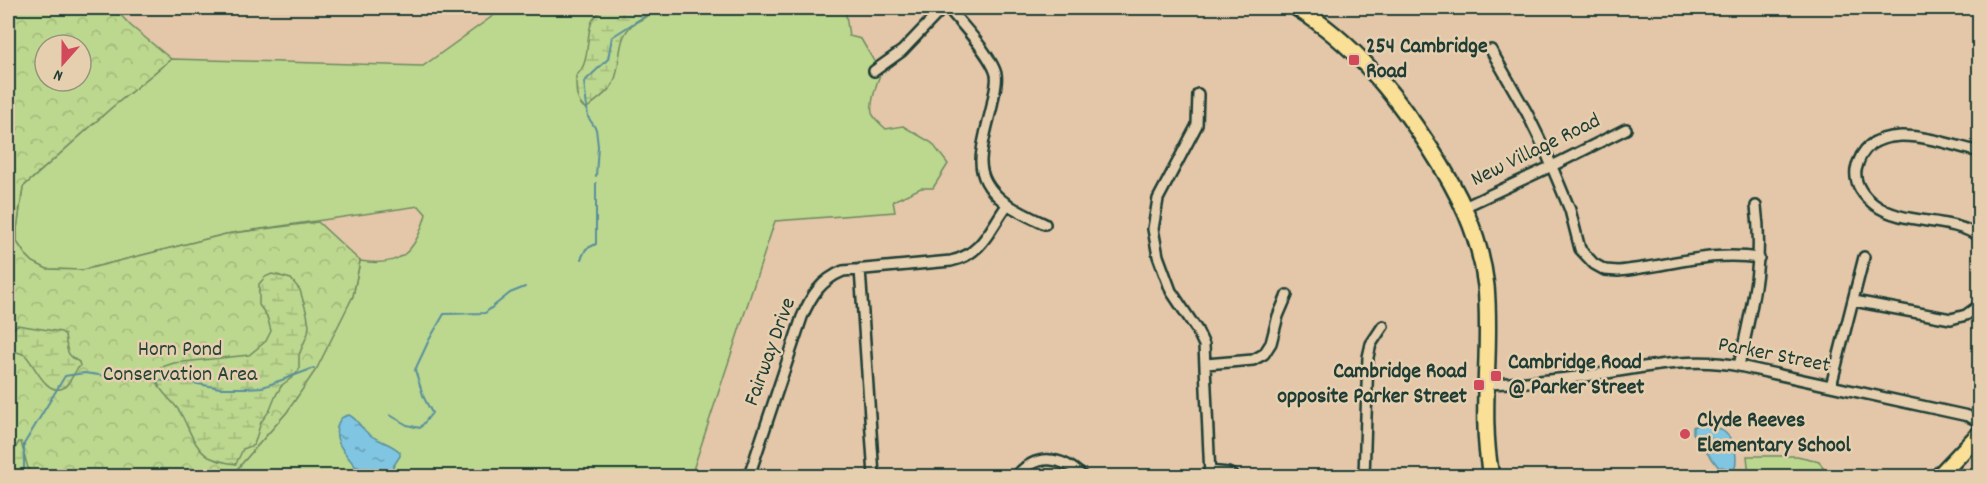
<svg xmlns="http://www.w3.org/2000/svg" width="1987" height="484" font-family="Dekko,sans-serif">
	<defs>
		<pattern id="forest-crowns" width="20" height="18" patternUnits="userSpaceOnUse" patternTransform="scale(1.5)"><rect width="20" height="18" fill="#bcd78e"/><path d="M2 6a3 3 0 1 1 6 0M12 15a3 3 0 1 1 6 0" fill="none" stroke="#a1b97b"/></pattern>
		<pattern id="wetland-marsh" width="20" height="14" patternUnits="userSpaceOnUse" patternTransform="scale(1.5)"><rect width="20" height="14" fill="#bcd78e"/><path d="M1 5h8M5 5V1M11 12h8M15 12V8" fill="none" stroke="#a1b97b"/></pattern>
		<pattern id="water-ripples" width="26" height="14" patternUnits="userSpaceOnUse" patternTransform="scale(1.5)"><rect width="26" height="14" fill="#80c5e1"/><path d="M2 4q2-2 4 0t4 0M15 11q2-2 4 0t4 0" fill="none" stroke="#68a1b7"/></pattern>
	</defs>
	<rect width="100%" height="100%" fill="#e3c7a8"/>
	<filter id="ink" filterUnits="userSpaceOnUse"><feTurbulence type="fractalNoise" baseFrequency=".0167" numOctaves="2"/><feDisplacementMap in="SourceGraphic" scale="12" xChannelSelector="R" yChannelSelector="G"/><feConvolveMatrix kernelMatrix="1 2 1 2 8 2 1 2 1" color-interpolation-filters="sRGB"/></filter>
	<g filter="url(#ink)">
		<path fill="#bcd78e" stroke="#6e8a61" stroke-width="1.5" d="M504,8H845L849,36L861,39L881,73C877,81 870,104 872,113C874,119 882,125 886,129L903,126L932,143L948,164L933,188H921L893,201L895,212L775,221L691,476H231L287,412L353,296L360,261C401,268 416,251 426,214L419,206L226,234L83,270L47,269L33,262L25,254L17,242V229L23,187L110,109L171,59L423,66Z
			M1747,456H1797L1819,461L1826,473V476H1749Z"/>
		<path fill="url(#forest-crowns)" stroke="#6e8a61" stroke-width="1.5" fill-rule="evenodd" d="M8,8H114L131,26L171,59L110,109L23,187L17,229V242L25,254L33,262L47,269L83,270L226,234L318,222L360,261L353,296L317,368L287,412L231,476H8ZM45,45H81V81H45Z"/>
		<path fill="url(#wetland-marsh)" stroke="#6e8a61" stroke-width="1.5" d="M608,8C621,7 640,3 647,16C642,20 635,22 631,26C616,40 622,66 613,84C607,94 595,101 586,109C575,102 576,89 576,76C597,57 577,17 608,8Z
			M272,274L291,279L300,290L307,314L309,325L308,333L299,355V370L293,377L282,385L276,395L270,410L261,422L254,445L243,449L236,464C228,463 217,461 209,457C194,448 189,428 181,414C174,400 153,389 156,371L162,367L174,363L249,355L266,341L271,331L267,316L259,305V284L265,277Z
			M17,325L61,332L65,335C68,350 64,353 79,362L80,366C74,371 70,385 63,388C46,396 34,364 26,356C21,352 13,352 8,349V335Z
			M19,442H21L30,476H8V460Z"/>
		<path fill="url(#water-ripples)" stroke="#598f9c" stroke-width="1.5" d="M349,415C358,419 361,429 370,435C380,442 391,443 400,452V456L387,476H362C354,461 330,444 338,424C340,418 343,416 349,415Z
			M1698,424C1720,424 1736,436 1736,458C1736,466 1735,471 1730,476H1725L1693,433V427Z"/>
		<g fill="none" stroke-linecap="round" stroke-linejoin="round">
			<path stroke="#598f9c" stroke-width="2" d="M596,176L598,146L596,129L588,117L584,82L608,59L612,37L651,12
				M581,259L586,249L596,244V183
				M390,415L407,425L420,428L432,413L424,398L415,370L429,340L444,314L485,313L510,293L525,287
				M24,476V444L65,376L84,373L129,379L187,382L220,388H246L263,387L314,368"/>
			<defs>
				<path id="minor" d="M948,8C961,23 991,55 996,74C998,84 993,96 992,106C988,123 982,142 981,160C980,195 1018,212 1045,224
					M1491,50L1527,113L1545,150L1570,210L1580,249L1594,264L1605,270L1618,271C1667,267 1708,250 1759,258
					M874,71L902,51L943,8
					M1198,94L1197,125L1158,199L1153,229L1158,256L1171,291L1197,330L1204,345L1210,476
					M1980,152C1942,143 1868,113 1856,170C1854,184 1864,197 1875,205C1905,226 1950,216 1980,237
					M1464,207L1552,166L1626,129
					M860,269L874,476
					M1854,301L1951,319L1966,315L1980,305
					M1206,364L1253,360L1264,354L1271,343L1278,316L1287,295
					M1739,366C1751,308 1764,266 1756,206
					M1487,384C1527,383 1566,379 1606,373C1650,366 1695,357 1739,366L1968,416L1980,422
					M1831,386L1864,257
					M1209,471L1228,473L1234,476
					M749,476L802,317C811,296 821,280 843,271L951,261C983,254 990,228 1008,204
					M1016,476C1036,454 1061,455 1082,476
					M1364,476L1368,357L1371,344L1383,326"/>
				<path id="primary" d="M1939,476L1980,433"/>
				<path id="trunk" d="M1297,8C1354,43 1394,93 1430,148C1458,191 1480,234 1486,286C1492,349 1479,414 1491,476"/>
			</defs>
			<use href="#minor" stroke="#1f3d34" stroke-width="14"/>
			<use href="#primary" stroke="#1f3d34" stroke-width="20"/>
			<use href="#trunk" stroke="#1f3d34" stroke-width="20"/>
			<use href="#minor" stroke="#e6cfaf" stroke-width="9"/>
			<use href="#primary" stroke="#fadf96" stroke-width="15"/>
			<use href="#trunk" stroke="#fadf96" stroke-width="15"/>
		</g>
	</g>
	<g fill="#d1495b" stroke="#e6cfaf" stroke-width="2">
		<rect x="1348" y="54" width="12" height="12" rx="3"/>
		<rect x="1490" y="370" width="12" height="12" rx="3"/>
		<rect x="1473" y="379" width="12" height="12" rx="3"/>
		<circle cx="1685" cy="434" r="6"/>
	</g>
	<g text-anchor="middle" dominant-baseline="central" stroke-width="5" stroke-linejoin="round" paint-order="stroke">
		<g font-size="22" font-weight="bold" fill="#1f3d34" stroke="#e6cfaf" text-anchor="start">
			<text x="1366" y="47">254 Cambridge<tspan x="1366" dy="25">Road</tspan></text>
			<text x="1508" y="363">Cambridge Road<tspan x="1508" dy="25">@ Parker Street</tspan></text>
			<text x="1467" y="372" text-anchor="end">Cambridge Road<tspan x="1467" dy="25">opposite Parker Street</tspan></text>
			<text x="1697" y="421">Clyde Reeves<tspan x="1697" dy="25">Elementary School</tspan></text>
		</g>
		<g font-size="22" fill="#1f3d34" stroke="#e6cfaf">
			<text transform="translate(1536 151) rotate(-26)">New Village Road</text>
			<text transform="translate(771 352) rotate(-70)">Fairway Drive</text>
			<text transform="translate(1774 356) rotate(11)">Parker Street</text>
		</g>
		<g font-size="22" fill="#274538" stroke="#e6cfaf">
			<text x="180" y="350">Horn Pond<tspan x="180" dy="25">Conservation Area</tspan></text>
		</g>
	</g>
	<rect width="1987" height="484" fill="none" stroke="#e6cfaf" stroke-width="30"/>
	<rect x="15" y="15" width="1957" height="454" fill="none" stroke="#1f3d34" stroke-width="2" filter="url(#ink)"/>
	<g transform="translate(63 63) rotate(201)"><circle r="28" fill="#e6cfaf" stroke="#96957e" stroke-width="1.5"/>
	<path d="M0-4.5L10 22L0 15L-10 22Z" fill="#d1495b"/>
	<text y="-9" font-size="16" font-weight="bold" text-anchor="middle" fill="#1f3d34">N</text>
	</g>
</svg>
